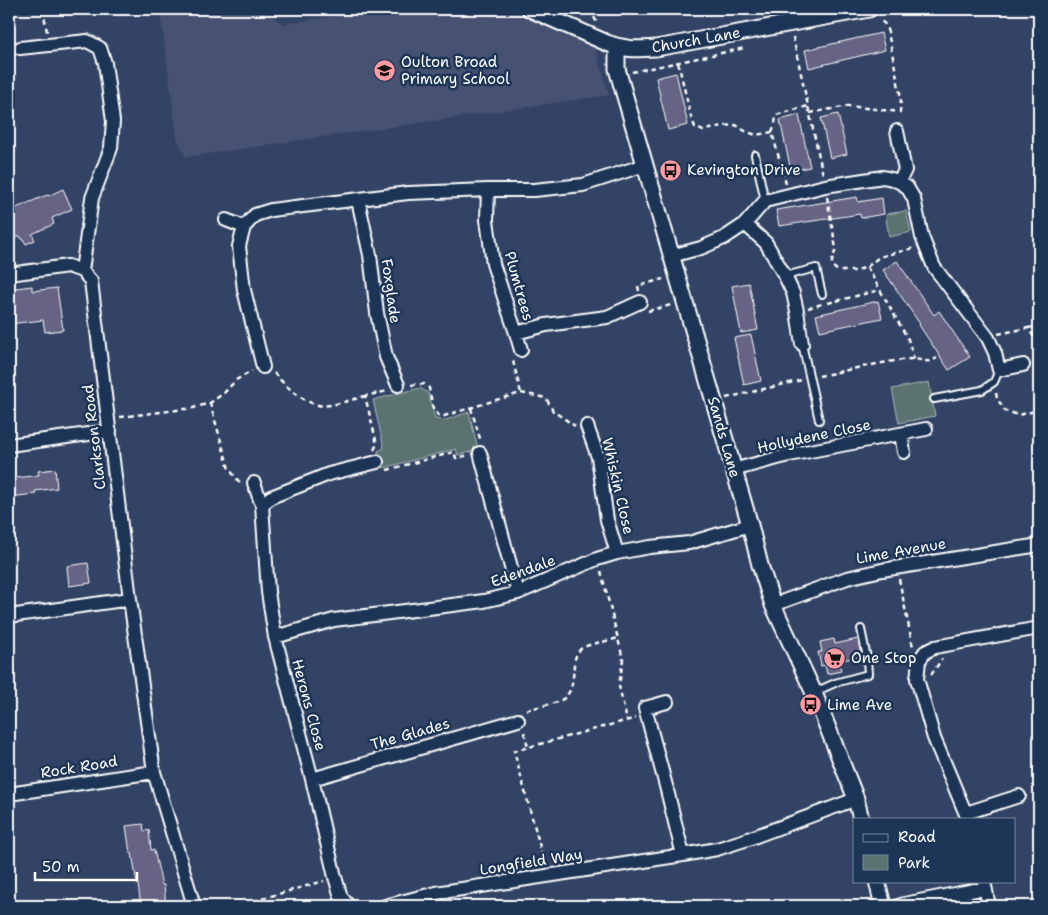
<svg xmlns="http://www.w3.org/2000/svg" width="1048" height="915" font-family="'Shantell Sans',sans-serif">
	<rect width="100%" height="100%" fill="#334365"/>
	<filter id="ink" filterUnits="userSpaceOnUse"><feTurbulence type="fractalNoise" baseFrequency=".02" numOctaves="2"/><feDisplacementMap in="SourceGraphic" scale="10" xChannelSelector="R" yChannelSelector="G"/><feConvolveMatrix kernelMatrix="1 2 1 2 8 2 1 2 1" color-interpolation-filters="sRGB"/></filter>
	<g filter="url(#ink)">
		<path fill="#465172" d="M160,9H267L268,14L283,24L385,9H508L595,47L609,95L186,157L177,138Z"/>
		<path fill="#5a7370" stroke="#acb9b8" d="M906,211L911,232L889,237L886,218L887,214Z
			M929,382L935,416L899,423L892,389Z
			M420,388L428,393L435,419L446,420L469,412L478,450L458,455L456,449L383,468L378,451L384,448L373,400Z"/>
		<path fill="#666485" stroke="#fff" d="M881,33L885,50L809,68L805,50Z
			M676,73L688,125L668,130L656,78Z
			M838,114L847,154L830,158L821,118Z
			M799,115L810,167L791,171L780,120Z
			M63,189L72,209L52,218L54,224L32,234L35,240L26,244L23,239H22L20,236L9,241V211L47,195L48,196Z
			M857,197L858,202L882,198L884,214L861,218L860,214L779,226L776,210Z
			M897,261L934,315L939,311L970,357L949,370L919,325L920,324L883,270Z
			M749,283L758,330L741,333L732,286Z
			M32,286V291L57,288L63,330L45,332L43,320L9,324V289Z
			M878,301L882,318L820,331L816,315Z
			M751,335L761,381L744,385L734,338Z
			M55,469L57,488L35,491L36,494L9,497V479L39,475L38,471Z
			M88,563L91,583L69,586L67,566Z
			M834,639L835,644L858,639L861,656L839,661L841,671L827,674L825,665L821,666L818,652H822L820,642Z
			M143,824L144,831L149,830L151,850H154L162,885H164L166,906H141L138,884H137L132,853H130L126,826Z"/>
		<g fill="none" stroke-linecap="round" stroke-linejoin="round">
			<defs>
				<path id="service" d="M755,155L765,201
					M785,276L816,268L822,294
					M802,344L819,420
					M934,399L982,390L994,382L999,370
					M815,692L835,683L868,674L867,658L861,629"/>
				<path id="minor" d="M20,48L87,41L100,48L105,63L113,121L111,148L92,198L82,271L91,281L130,599L154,772L194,906
					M897,131L905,170L899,182L907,187L914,199L922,237L934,267L988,338L995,353L999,370L1023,365
					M488,190L487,220L493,264L516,333L546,325L607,317L640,302
					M358,200L370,255L377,313L386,357L398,385
					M226,220L244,227
					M745,224L766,243L785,276L793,293L797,311L802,344
					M671,256L701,248L724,238L745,224L765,201L825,186L883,177L892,179L899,182
					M9,274L68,266L82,271
					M516,333L521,350
					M263,367L244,290L239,246L244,227L255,215L271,210L408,193L488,190H534L583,185L645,165
					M587,426L598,457L607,520L617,553
					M901,434L904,452
					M9,445L110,431
					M480,453L518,593
					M733,470L789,455L926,429
					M254,483L262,505
					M773,605L847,578L882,570L1039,545
					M9,616L130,599
					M275,637L334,620L484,601L518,593L597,559L617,553L650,547L689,543L750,525
					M667,702L645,708L666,786L683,855
					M312,779L518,720
					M9,794L154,772
					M966,813L1019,796
					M968,819L934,738L917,679L919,661L925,652L935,647L1039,628
					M984,881L989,906
					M349,906L341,897L335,877L312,779L275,637L268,592L262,505L271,497L329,474L377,462
					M385,906L436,893L683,855L717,849L748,839L856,799
					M898,906L904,904L985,888"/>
				<path id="tertiary" d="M530,9L607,43C625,50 637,49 656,48L869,9
					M617,47V69L750,525L760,565L773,605L814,693L856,799L861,819
					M877,881L883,906"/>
			</defs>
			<use href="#service" stroke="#fff" stroke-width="10"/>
			<use href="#minor" stroke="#fff" stroke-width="16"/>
			<use href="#tertiary" stroke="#fff" stroke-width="19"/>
			<path stroke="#fff" stroke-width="2.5" stroke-dasharray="5 4" stroke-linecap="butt" d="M43,9L47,32
				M590,9L597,23
				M793,37L823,175
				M678,62L691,117L695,127L703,131L722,126L736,125L745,131L756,135L772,132
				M632,72L745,48
				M810,113L848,106L900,112L901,98L888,32L884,23L878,20
				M786,184L772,132L775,123L776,115L808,106
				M827,197L836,249L832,261V266L838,271H855L867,267L879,257L914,248
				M867,267L908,339L914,359
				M639,291L638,286L663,279
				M828,303L880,290
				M808,308L822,304
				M648,311L671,305
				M1028,328L1039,326
				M998,334L1028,328L1034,337L1039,351
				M513,361L521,393
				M274,373C284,385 303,402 318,405C328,408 354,399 365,396
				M819,376C849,370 880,362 911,359C922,358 925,365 937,358
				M411,385L424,384L429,388L433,408L438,415L444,416L496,400L521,393L546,398L553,411L575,426
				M996,393L997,398L1005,411L1019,415L1039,410
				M726,398L802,380
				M210,403L229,469L241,484
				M471,408L481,442
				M120,417L193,408L210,403L224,393L236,380L252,371
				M374,450L377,444L365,396L388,391
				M387,470L454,452L456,458L469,455
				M601,571L623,659L619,686L627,721
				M899,579L913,647
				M931,675L942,659
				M526,710C535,707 556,704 563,699C581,686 566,655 584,647C593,643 609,641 618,638
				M524,732L528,747
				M545,865L514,751L636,718
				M236,906L324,881"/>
			<use href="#service" stroke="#1d3557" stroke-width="6"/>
			<use href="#minor" stroke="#1d3557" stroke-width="12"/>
			<use href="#tertiary" stroke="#1d3557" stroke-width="15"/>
		</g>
	</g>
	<defs>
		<symbol id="school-disc" viewBox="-11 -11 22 22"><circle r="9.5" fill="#ff9aa2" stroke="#1d3557"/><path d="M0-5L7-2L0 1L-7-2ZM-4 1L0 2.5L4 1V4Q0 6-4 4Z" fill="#111"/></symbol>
		<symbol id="bus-disc" viewBox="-11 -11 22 22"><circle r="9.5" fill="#ff9aa2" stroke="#1d3557"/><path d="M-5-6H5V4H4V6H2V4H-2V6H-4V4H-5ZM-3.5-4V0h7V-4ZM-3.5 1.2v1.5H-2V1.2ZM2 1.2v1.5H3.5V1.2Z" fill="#111"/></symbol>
		<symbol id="supermarket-disc" viewBox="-11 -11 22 22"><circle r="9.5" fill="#ff9aa2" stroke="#1d3557"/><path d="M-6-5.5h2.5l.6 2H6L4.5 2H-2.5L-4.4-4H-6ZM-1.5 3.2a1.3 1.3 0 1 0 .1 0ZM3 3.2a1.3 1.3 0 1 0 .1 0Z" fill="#111"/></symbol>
	</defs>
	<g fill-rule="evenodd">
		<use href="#school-disc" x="372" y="58" width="25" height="25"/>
		<use href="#bus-disc" x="658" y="158" width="25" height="25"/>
		<use href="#supermarket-disc" x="822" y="646" width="25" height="25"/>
		<use href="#bus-disc" x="798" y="692" width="25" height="25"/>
	</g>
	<g text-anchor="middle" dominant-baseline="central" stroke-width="5" stroke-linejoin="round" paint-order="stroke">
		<g font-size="15" fill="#fff" stroke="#1d3557">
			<text transform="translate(696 40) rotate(-10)">Church Lane</text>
			<text transform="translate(519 286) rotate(74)">Plumtrees</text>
			<text transform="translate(391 291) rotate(82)">Foxglade</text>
			<text transform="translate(814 436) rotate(-12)">Hollydene Close</text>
			<text transform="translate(94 437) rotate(-97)">Clarkson Road</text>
			<text transform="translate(724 437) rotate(74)">Sands Lane</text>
			<text transform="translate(618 486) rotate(77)">Whiskin Close</text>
			<text transform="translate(901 551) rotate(-10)">Lime Avenue</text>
			<text transform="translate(523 571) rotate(-20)">Edendale</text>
			<text transform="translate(309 705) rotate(75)">Herons Close</text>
			<text transform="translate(410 734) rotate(-16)">The Glades</text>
			<text transform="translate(79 767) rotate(-9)">Rock Road</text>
			<text transform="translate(531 862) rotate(-9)">Longfield Way</text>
		</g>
		<g font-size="15" fill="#fff" stroke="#1d3557" text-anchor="start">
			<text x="401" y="62">Oulton Broad<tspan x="401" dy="17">Primary School</tspan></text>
			<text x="687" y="170">Kevington Drive</text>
			<text x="851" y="658">One Stop</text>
			<text x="827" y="705">Lime Ave</text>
		</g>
	</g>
	<rect width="1048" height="915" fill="none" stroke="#1d3557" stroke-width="30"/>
	<rect x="15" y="15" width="1018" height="885" fill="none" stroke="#fff" stroke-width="2" filter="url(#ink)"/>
	<rect x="853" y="818" width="162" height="65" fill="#1d3557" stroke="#77869a"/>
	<rect x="863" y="834" width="25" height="8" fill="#1d3557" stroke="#77869a"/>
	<text x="898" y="842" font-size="15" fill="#ffffff">Road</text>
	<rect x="863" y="855" width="25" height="15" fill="#5a7370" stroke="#77869a"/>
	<text x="898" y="868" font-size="15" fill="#ffffff">Park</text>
	<path d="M35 872v8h102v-8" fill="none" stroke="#ffffff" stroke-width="2.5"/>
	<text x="42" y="872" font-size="15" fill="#ffffff" stroke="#1d3557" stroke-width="4" paint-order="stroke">50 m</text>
</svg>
